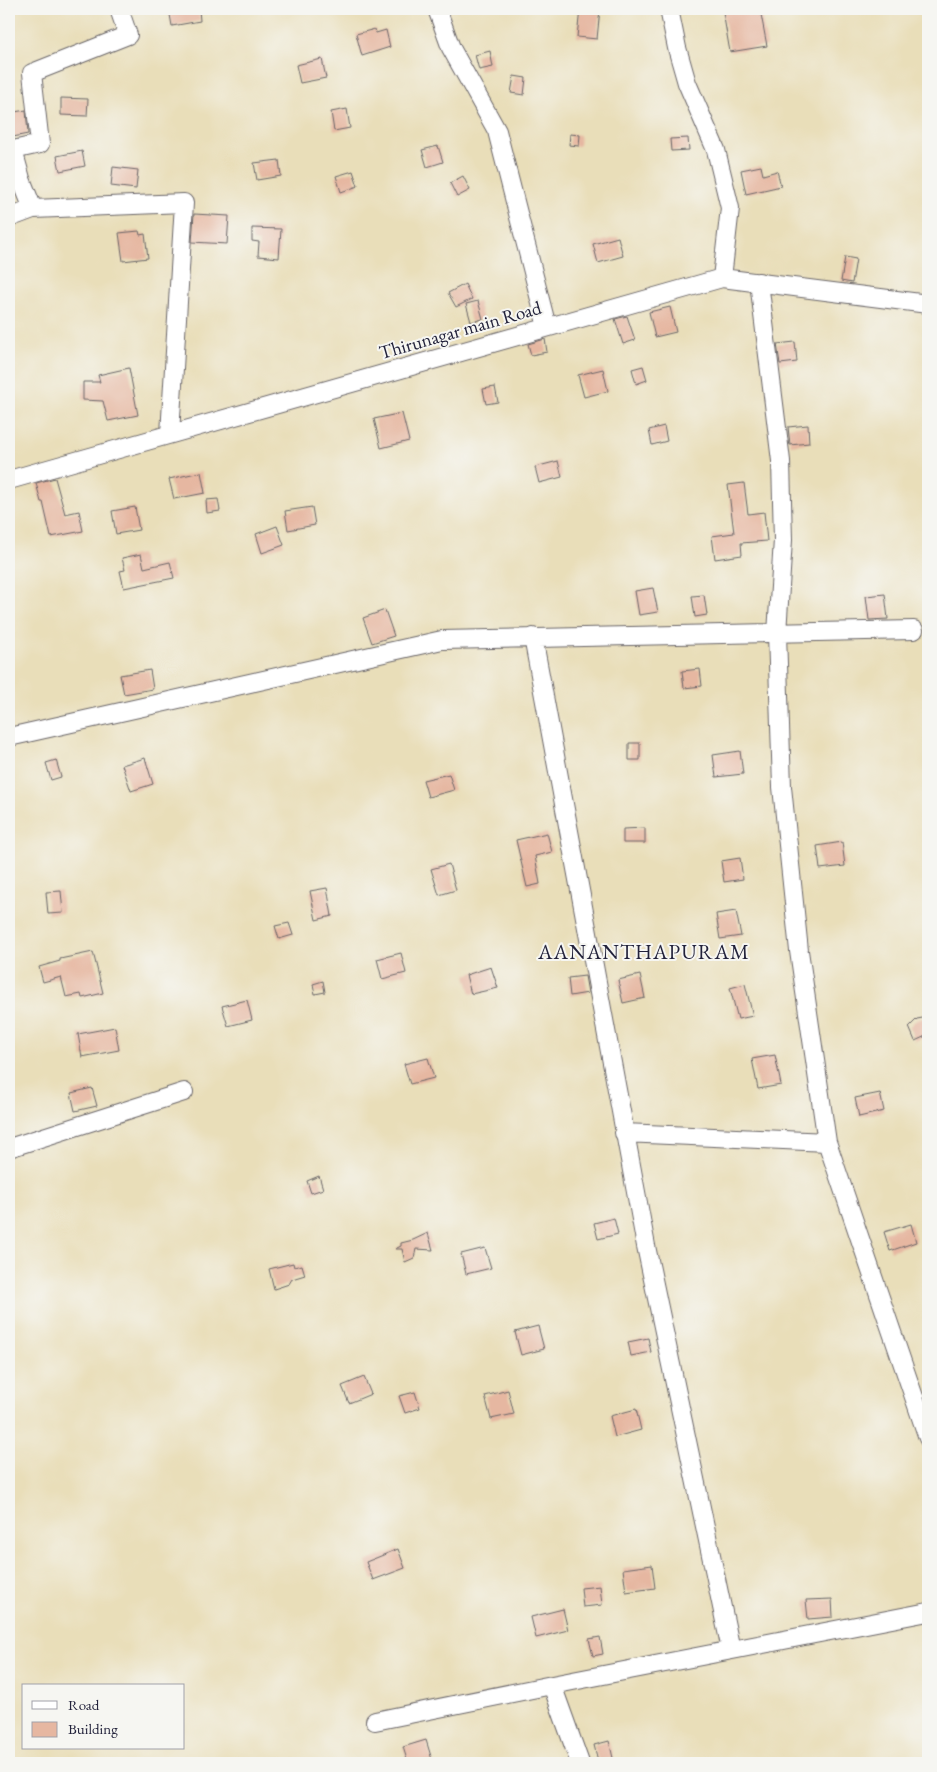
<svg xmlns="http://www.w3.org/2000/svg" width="937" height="1772" font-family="'EB Garamond',serif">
	<rect width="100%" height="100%" fill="#f6f6f2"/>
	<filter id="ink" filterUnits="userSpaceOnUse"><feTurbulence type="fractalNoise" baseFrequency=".02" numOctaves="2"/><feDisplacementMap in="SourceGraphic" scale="10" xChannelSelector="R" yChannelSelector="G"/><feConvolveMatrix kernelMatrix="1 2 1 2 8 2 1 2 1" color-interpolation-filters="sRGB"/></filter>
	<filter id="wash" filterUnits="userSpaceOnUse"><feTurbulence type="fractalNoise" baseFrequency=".0096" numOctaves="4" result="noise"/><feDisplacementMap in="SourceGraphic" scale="20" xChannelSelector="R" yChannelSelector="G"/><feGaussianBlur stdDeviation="1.12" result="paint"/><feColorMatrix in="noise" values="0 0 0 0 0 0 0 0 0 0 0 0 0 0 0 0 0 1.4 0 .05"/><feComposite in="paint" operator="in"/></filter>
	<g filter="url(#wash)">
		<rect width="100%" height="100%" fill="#e9deb9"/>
		<g id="blocks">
			<path fill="#e6b7a1" d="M169,9H199L200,21L172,26Z
				M580,9H600L597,39L577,37Z
				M739,9H760L767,46L730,52L723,12Z
				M375,29L376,33L386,30L390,47L362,56L356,34Z
				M490,51L493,67L479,70L475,55Z
				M322,59L326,78L300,83L296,65Z
				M514,76L526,78L524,95L511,93Z
				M61,98L88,99L87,116L61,115Z
				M347,109L350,128L334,131L331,112Z
				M26,110L28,134L13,137L9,113Z
				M570,134L580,135L579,146L569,145Z
				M688,138L689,150L671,151L670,139Z
				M438,146L443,162L427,167L422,150Z
				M82,151L85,166L60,171L57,156Z
				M279,160L281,176L257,180L254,163Z
				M761,166L763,175L777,171L781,186L746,194L741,170Z
				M113,167L138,170L136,189L111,186Z
				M353,171L358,186L341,192L336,176Z
				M463,176L470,190L457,197L450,183Z
				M194,214L229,216L227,244L192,242Z
				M252,228L281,229L279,258L258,256L259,242L252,241Z
				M139,231L140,235L145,234L148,258L123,261L119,233Z
				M618,237L623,256L598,263L593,244Z
				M845,257L856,259L852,283L841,281Z
				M465,284L472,299L456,307L448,293Z
				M478,301L483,319L471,322L466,304Z
				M670,307L676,332L655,337L649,312Z
				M627,316L635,340L623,344L615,319Z
				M545,339L547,352L531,355L528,344Z
				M795,342L797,362L780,364L777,344Z
				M643,366L647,380L636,384L632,369Z
				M129,368L138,415L108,421L103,401L83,400V382H100L98,375Z
				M603,369L608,391L584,397L578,375Z
				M495,387L498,402L486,404L483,389Z
				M402,413L409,441L381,448L374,419Z
				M808,425L809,443L790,445L788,427Z
				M664,426L667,441L652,445L649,430Z
				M558,461L562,477L539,483L535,467Z
				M201,472L205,493L174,499L169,479Z
				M55,478L65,514L79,511L83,531L51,537L43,502H41L36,483Z
				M744,483L748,514L764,512L767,541L741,543L742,555L715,559L712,536L734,533L728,485Z
				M218,499L220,511L207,513L206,500Z
				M135,507L139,530L116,534L112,511Z
				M312,507L315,525L288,530L285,511Z
				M277,526L284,545L262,553L256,534Z
				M141,554L144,568L170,562L174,578L124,588L120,571L125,570L122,558Z
				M653,588L658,612L639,615L635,591Z
				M885,594L888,619L869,620L866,596Z
				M704,595L707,615L695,617L692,596Z
				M385,610L394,636L372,643L363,618Z
				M700,669L702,686L684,688L682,671Z
				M150,670L153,689L124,694L120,675Z
				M629,743H640V760H629Z
				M740,751L743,774L716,777L713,755Z
				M145,758L153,784L131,791L122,765Z
				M56,760L61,777L51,780L46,763Z
				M449,774L454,790L428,797L423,780Z
				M645,828V843H623V829Z
				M547,833L552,852L535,856L540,884L527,887L516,840Z
				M842,842L845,866L820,869L817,846Z
				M740,858L743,879L724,882L721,861Z
				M449,864L456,890L439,895L431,869Z
				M327,888L332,916L316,920L310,891Z
				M61,891L63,913L48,914L46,892Z
				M736,911L741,936L720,939L716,914Z
				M289,923L293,935L279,939L275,926Z
				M93,952L103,993L82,998L81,994L66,997L61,977L43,982L39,967L60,961V959Z
				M401,953L406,973L382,979L377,959Z
				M491,967L498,988L471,994L466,975Z
				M640,975L645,998L623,1003L618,980Z
				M585,976L588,993L570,996L568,978Z
				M323,981L325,992L315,994L313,984Z
				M745,984L753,1016L738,1019L730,988Z
				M247,1000L252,1020L228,1026L222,1006Z
				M928,1017V1035L915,1041L909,1027L917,1019Z
				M115,1027L119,1050L82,1057L78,1034Z
				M775,1055L781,1085L758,1089L752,1059Z
				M428,1058L434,1078L410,1084L404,1064Z
				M92,1088L97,1106L75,1111L71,1093Z
				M880,1093L884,1111L859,1117L855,1098Z
				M319,1176L323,1189L311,1193L307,1181Z
				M614,1218L618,1234L598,1239L594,1223Z
				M911,1224L916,1242L890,1251L884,1232Z
				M428,1233L433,1250L416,1249L414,1258L405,1262L402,1249H395L401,1246V1243L413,1240Z
				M485,1248L491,1268L466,1274L461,1254Z
				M293,1263L294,1267L302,1265L305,1275L292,1279L289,1284L274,1289L269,1269Z
				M538,1326L544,1349L521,1355L515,1332Z
				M648,1338L651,1352L631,1356L628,1342Z
				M364,1377L371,1394L349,1403L342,1386Z
				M508,1390L514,1414L491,1419L485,1396Z
				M415,1392L420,1408L405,1413L399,1396Z
				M636,1409L641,1430L615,1437L610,1416Z
				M398,1549L405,1568L373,1580L366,1562Z
				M652,1565L655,1588L626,1592L623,1569Z
				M600,1586L602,1605L583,1607L581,1588Z
				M832,1599L833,1617L808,1619L806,1600Z
				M563,1609L568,1630L536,1638L531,1617Z
				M600,1637L603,1654L593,1656L589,1639Z
				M426,1740L433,1763H408L403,1747Z
				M609,1741L613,1758L598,1761L594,1745Z"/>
		</g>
	</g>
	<g filter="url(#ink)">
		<use href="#blocks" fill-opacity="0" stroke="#686467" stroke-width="1"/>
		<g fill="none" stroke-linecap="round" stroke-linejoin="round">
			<defs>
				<path id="minor" d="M437,9L451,48L497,131L547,327
					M669,9L677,48L687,83L716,150L730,208L722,278
					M33,209L21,179L13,150L40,144L32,73L128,35L119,9
					M9,218L33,209L184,203L170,434
					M759,282L781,461L783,540L777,633L782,787L799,951L827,1142L928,1438
					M9,480L722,278L928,304
					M533,637L646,1246L731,1650
					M9,737L442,640L914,630
					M624,1133L827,1142
					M9,1148L184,1092
					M552,1685L580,1763
					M375,1721L552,1685L928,1612"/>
			</defs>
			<use href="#minor" stroke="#686467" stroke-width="20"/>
			<use href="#minor" stroke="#fff" stroke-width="18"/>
		</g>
	</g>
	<g text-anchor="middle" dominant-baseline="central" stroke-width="4" stroke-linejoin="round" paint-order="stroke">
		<g font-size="19" fill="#22223b" stroke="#f6f6f2">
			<text transform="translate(460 330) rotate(-16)">Thirunagar main Road</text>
		</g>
		<g font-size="21" letter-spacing="1" fill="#22223b" stroke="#f6f6f2">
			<text x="644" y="951">AANANTHAPURAM</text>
		</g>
	</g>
	<rect width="937" height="1772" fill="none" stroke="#f6f6f2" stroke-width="30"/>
	<rect x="22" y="1684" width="162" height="65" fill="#f6f6f2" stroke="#a1a1a9"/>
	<rect x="32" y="1701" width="25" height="8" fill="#ffffff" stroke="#a1a1a9"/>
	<text x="68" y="1710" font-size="15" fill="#22223b">Road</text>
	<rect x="32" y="1722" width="25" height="15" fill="#e6b7a1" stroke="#a1a1a9"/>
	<text x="68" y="1734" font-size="15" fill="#22223b">Building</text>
</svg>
